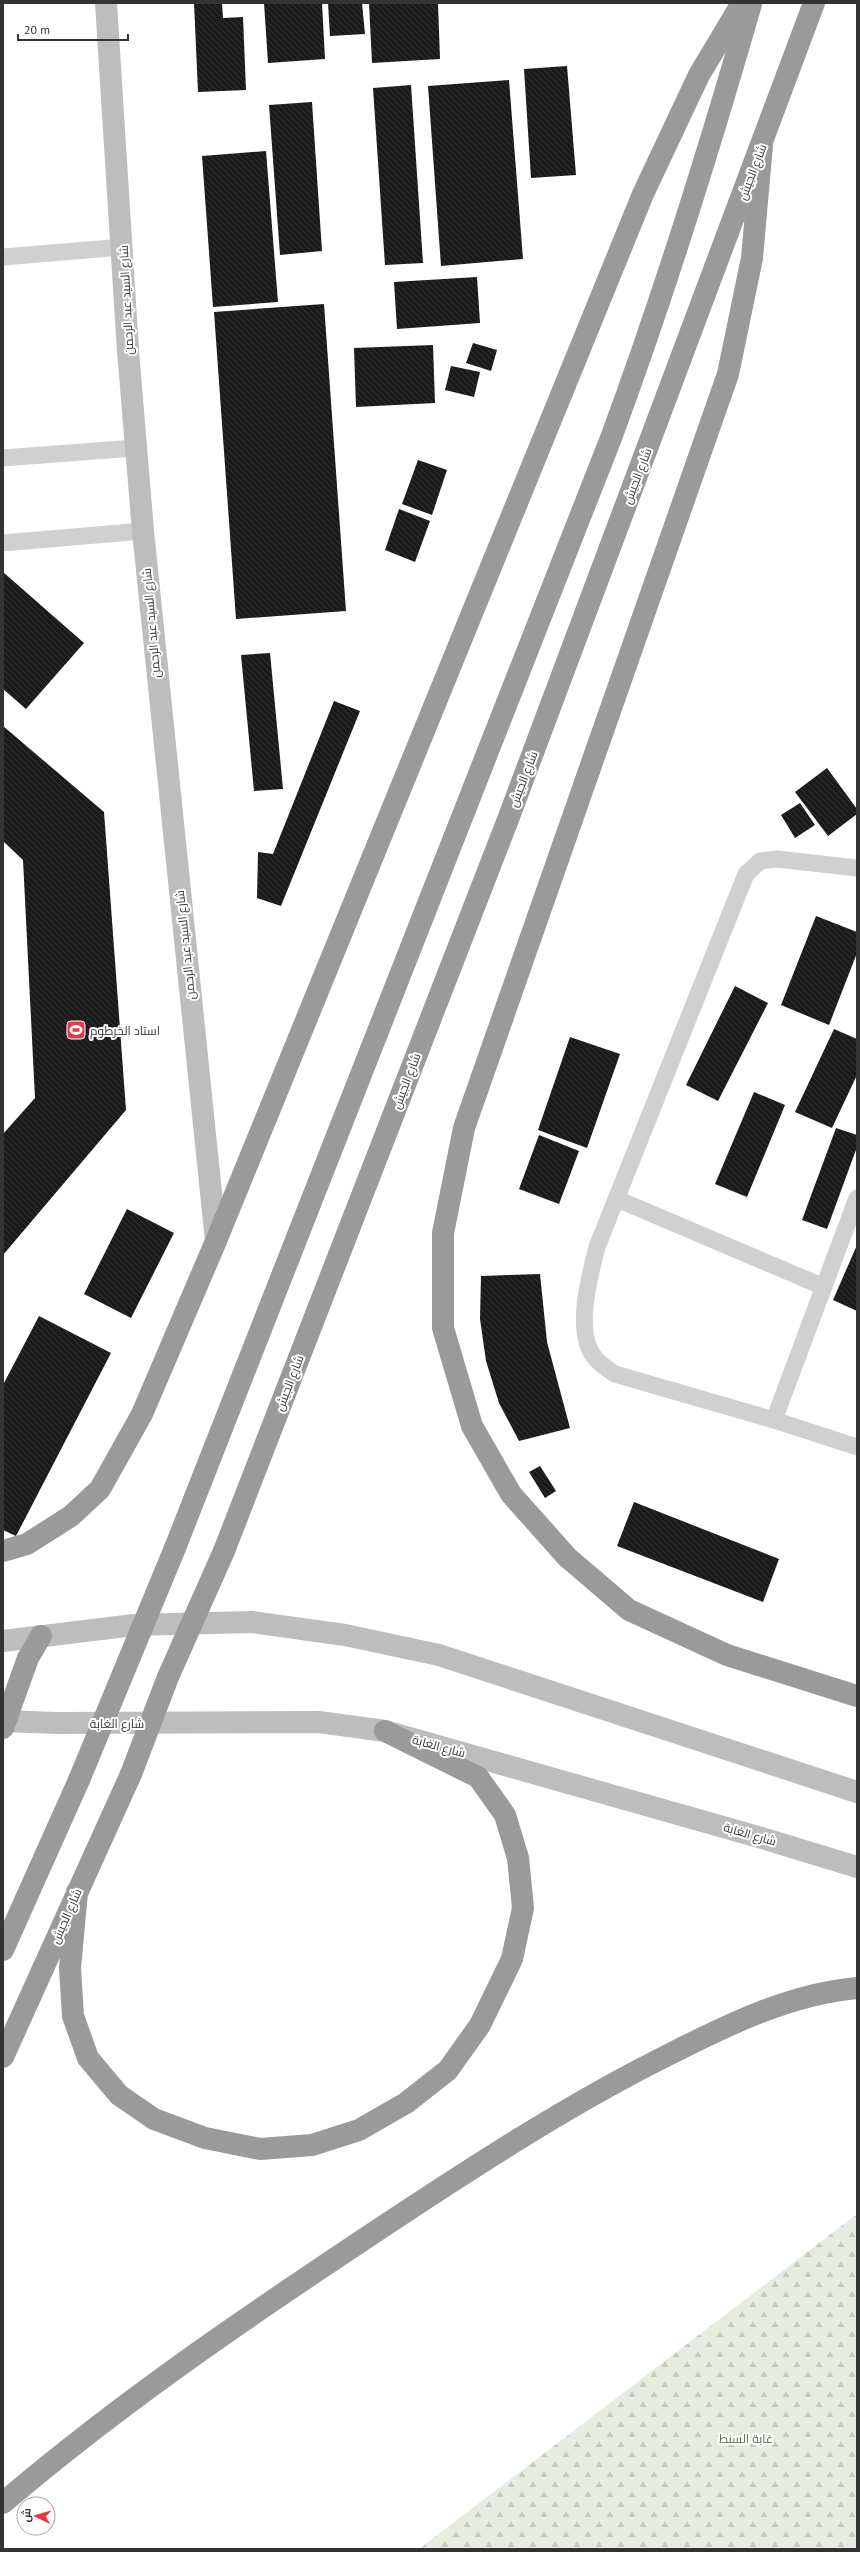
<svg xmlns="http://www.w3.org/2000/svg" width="860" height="2552" font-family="'PT Sans',Cairo,sans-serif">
	<defs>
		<pattern id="forest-firs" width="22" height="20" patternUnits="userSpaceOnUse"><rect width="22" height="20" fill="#e6ecdf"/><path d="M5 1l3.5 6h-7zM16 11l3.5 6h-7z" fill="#c6cbc0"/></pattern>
		<pattern id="building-back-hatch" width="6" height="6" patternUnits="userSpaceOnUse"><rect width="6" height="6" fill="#1a1a1a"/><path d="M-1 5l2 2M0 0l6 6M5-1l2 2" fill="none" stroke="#333"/></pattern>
	</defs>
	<rect width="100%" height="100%" fill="#fff"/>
	<path fill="url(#forest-firs)" d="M857,2214V2549H419Z"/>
	<path fill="url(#building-back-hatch)" d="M194,3H222L223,18L243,17L246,90L198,92Z
		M264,3H322L325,59L268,63Z
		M328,3H362L365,34L330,36Z
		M369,3H438L440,59L372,63Z
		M567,66L576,175L531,178L524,69Z
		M509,80L523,259L441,266L428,86Z
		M411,85L423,263L385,265L373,88Z
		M312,102L322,251L280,255L269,105Z
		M266,151L278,302L213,307L202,156Z
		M477,277L480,323L397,329L394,282Z
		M324,304L346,611L236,619L214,312Z
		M473,343L497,350L491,371L466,363Z
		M433,345L435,403L356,407L354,348Z
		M451,366L480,372L474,397L445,390Z
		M418,460L447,470L432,515L402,504Z
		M399,509L430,521L415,562L385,550Z
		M3,572L84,643L26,709L3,689Z
		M270,653L283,789L254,791L241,655Z
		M334,701L360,711L281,906L257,898L258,852L273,854Z
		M3,726L104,812L126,1110L3,1255V1134L35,1098L23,860L3,841Z
		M827,768L857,809V814L828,836L795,792Z
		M800,803L815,825L795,838L781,815Z
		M816,916L857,932V953L829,1025L781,1005Z
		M735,986L768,1003L718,1101L686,1085Z
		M834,1029L857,1039V1075L832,1128L795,1112Z
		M570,1037L620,1054L587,1148L538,1130Z
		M754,1092L785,1105L747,1197L715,1184Z
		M836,1128L857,1135V1147L827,1229L802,1220Z
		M539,1135L579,1151L559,1204L519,1189Z
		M127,1209L174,1233L131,1318L84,1294Z
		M857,1245V1311L833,1300Z
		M540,1274L547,1342L570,1428L519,1441L499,1403L486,1361L480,1319L481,1276Z
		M39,1316L111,1353L16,1536L3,1530V1385Z
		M540,1466L556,1491L545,1498L529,1472Z
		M634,1502L779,1559L763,1602L617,1546Z"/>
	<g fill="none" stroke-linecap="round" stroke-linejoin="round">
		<path stroke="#d0d0d0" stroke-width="17" d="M3,257L123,247
			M3,458L135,448
			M3,543L143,531
			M857,868L777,859L760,861L746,874L597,1247C590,1275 573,1334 596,1359C601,1365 609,1370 615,1374L774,1420L857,1447
			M617,1199L824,1287
			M774,1420L857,1198"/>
		<path stroke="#bdbdbd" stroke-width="22" d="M106,3L128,351L143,531L216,1241
			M3,1641L134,1625L252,1622L345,1635L439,1655L857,1792
			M3,1721L57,1723L319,1722L385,1731L762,1838L857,1867"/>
		<path stroke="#9a9a9a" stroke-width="22" d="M762,145L752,258L728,374L464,1128L443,1233V1328L472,1426L511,1494L567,1557L629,1610L727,1655L857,1696
			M175,1548L611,438C664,295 709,150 751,4
			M3,1551L27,1544L71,1516L100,1489L142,1414L216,1241L643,194L699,75L742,3
			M224,1551L507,822L814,3
			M3,1728L28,1658L41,1636
			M77,1892L70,1968L73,2016L88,2058L119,2095L154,2119L205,2138L260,2149L312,2145L359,2130L406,2103L448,2070L480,2025L512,1959L523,1908L518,1858L505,1815L478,1777L385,1731
			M3,1950L79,1780
			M3,2057L131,1774
			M3,2503C127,2397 263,2306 399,2216C487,2158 574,2102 668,2055C727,2025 790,1994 857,1988"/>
		<path stroke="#9a9a9a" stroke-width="22" d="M131,1774L168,1677L224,1551
			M79,1780L175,1548"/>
	</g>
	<defs>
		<symbol id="stadium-square" viewBox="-11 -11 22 22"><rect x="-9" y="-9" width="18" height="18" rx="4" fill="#e63946" stroke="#fff"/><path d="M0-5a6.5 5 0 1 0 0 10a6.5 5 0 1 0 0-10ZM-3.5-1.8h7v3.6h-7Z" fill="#fff"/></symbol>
	</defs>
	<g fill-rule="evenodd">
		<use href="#stadium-square" x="65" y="1019" width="22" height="22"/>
	</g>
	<g text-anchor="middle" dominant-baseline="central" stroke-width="4" stroke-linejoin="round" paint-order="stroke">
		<g font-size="12" fill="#333" stroke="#fff">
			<text transform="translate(752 172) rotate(-69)">شارع الجيش</text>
			<text transform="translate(126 300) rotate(-93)">شارع السيد عبد الرحمن</text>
			<text transform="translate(637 476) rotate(-69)">شارع الجيش</text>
			<text transform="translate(151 623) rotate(-95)">شارع السيد عبد الرحمن</text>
			<text transform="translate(523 779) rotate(-69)">شارع الجيش</text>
			<text transform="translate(185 945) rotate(-96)">شارع السيد عبد الرحمن</text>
			<text transform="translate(406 1081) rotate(-69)">شارع الجيش</text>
			<text transform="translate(289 1383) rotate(-69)">شارع الجيش</text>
			<text x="117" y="1723">شارع الغابة</text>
			<text transform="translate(439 1746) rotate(15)">شارع الغابة</text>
			<text transform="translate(750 1834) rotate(16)">شارع الغابة</text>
			<text transform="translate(66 1916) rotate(-66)">شارع الجيش</text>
		</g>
		<g font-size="12" fill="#333" stroke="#fff" text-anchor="start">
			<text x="90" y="1030">استاد الخرطوم</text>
		</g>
		<g font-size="12" fill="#56703f" stroke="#fff">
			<text x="746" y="2438">غابة السنط</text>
		</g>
	</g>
	<rect width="860" height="2552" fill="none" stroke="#333333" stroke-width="8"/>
	<g transform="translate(36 2516) rotate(275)"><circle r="19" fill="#ffffff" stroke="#adadad"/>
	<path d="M0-3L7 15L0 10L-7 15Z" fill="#e63946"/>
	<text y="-6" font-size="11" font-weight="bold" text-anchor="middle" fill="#333333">ش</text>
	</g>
	<path d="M18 34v6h110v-6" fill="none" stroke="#333333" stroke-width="2"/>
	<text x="24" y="34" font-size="12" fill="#333333" stroke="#ffffff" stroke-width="3" paint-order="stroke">20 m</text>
</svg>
